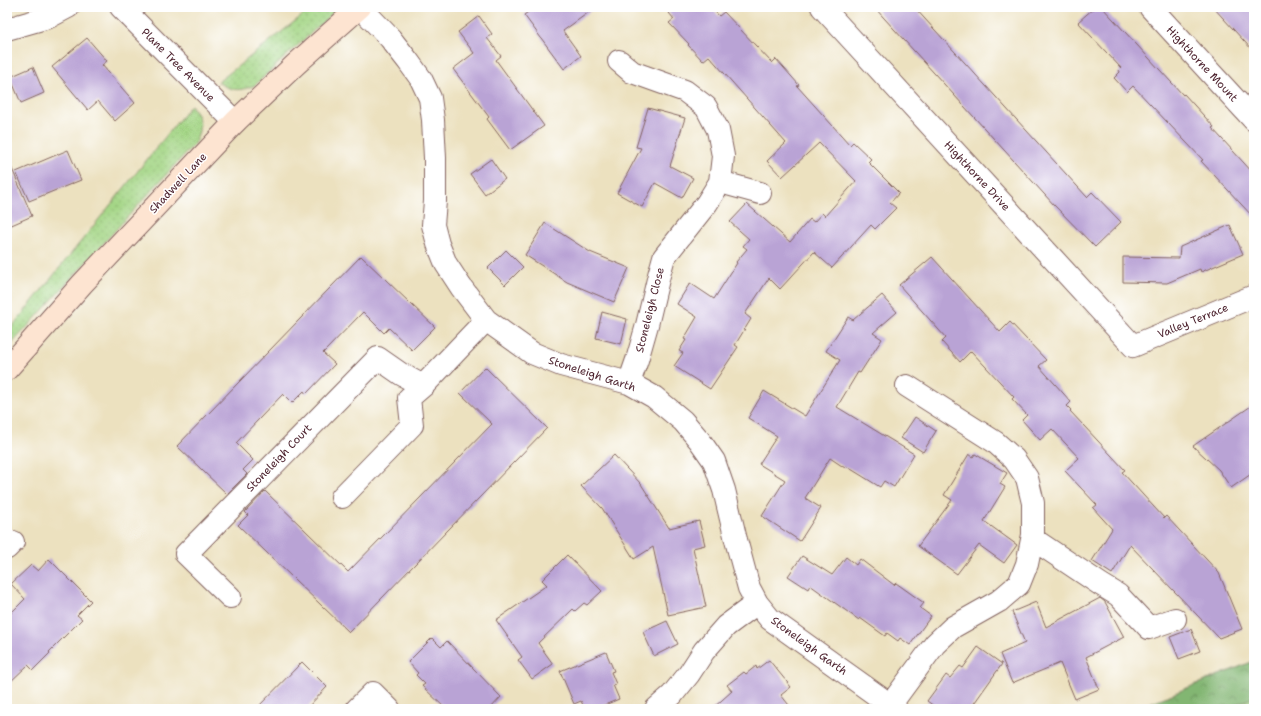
<svg xmlns="http://www.w3.org/2000/svg" width="1261" height="716" font-family="'Shantell Sans',sans-serif">
	<defs>
		<pattern id="grass-dots" width="8" height="8" patternUnits="userSpaceOnUse"><rect width="8" height="8" fill="#a3d584"/><path d="M2 2h.1M6 6h.1" fill="none" stroke="#8eb672" stroke-width="1.8" stroke-linecap="round"/></pattern>
		<pattern id="forest-crowns" width="20" height="18" patternUnits="userSpaceOnUse"><rect width="20" height="18" fill="#82b672"/><path d="M2 6a3 3 0 1 1 6 0M12 15a3 3 0 1 1 6 0" fill="none" stroke="#6c935e"/></pattern>
	</defs>
	<rect width="100%" height="100%" fill="#fff"/>
	<filter id="ink" filterUnits="userSpaceOnUse"><feTurbulence type="fractalNoise" baseFrequency=".025" numOctaves="2"/><feDisplacementMap in="SourceGraphic" scale="8" xChannelSelector="R" yChannelSelector="G"/><feConvolveMatrix kernelMatrix="1 2 1 2 8 2 1 2 1" color-interpolation-filters="sRGB"/></filter>
	<filter id="wash" filterUnits="userSpaceOnUse"><feTurbulence type="fractalNoise" baseFrequency=".012" numOctaves="4" result="noise"/><feDisplacementMap in="SourceGraphic" scale="16" xChannelSelector="R" yChannelSelector="G"/><feGaussianBlur stdDeviation="0.9" result="paint"/><feColorMatrix in="noise" values="0 0 0 0 0 0 0 0 0 0 0 0 0 0 0 0 0 1.4 0 .05"/><feComposite in="paint" operator="in"/></filter>
	<g filter="url(#wash)">
		<rect width="100%" height="100%" fill="#ece1bf"/>
		<path fill="url(#grass-dots)" stroke="#767a58" d="M313,7H339L255,85C239,92 232,91 218,82Z
			M191,105C201,119 202,127 195,143L7,349V333Z
			M1254,697V709H1224Z"/>
		<path fill="url(#forest-crowns)" stroke="#666a4e" d="M1254,661V697L1224,709H1135Z"/>
		<g id="blocks">
			<path fill="#b9a3d5" d="M535,7H596L563,31L581,56L564,69L524,15Z
				M664,7H711L719,16L724,12L772,63L776,59L799,85L797,86L850,145L853,142L871,159L868,162L899,193L890,203L896,208L875,229L871,225L832,268L814,252L780,289L769,278L745,314L751,319L735,345L738,347L710,389L674,366L683,353L679,351L686,340L684,339L697,317L677,304L690,283L714,299L737,263L736,262L747,249L743,246L749,239L730,222L747,204L790,242L810,219L814,222L822,213L825,216L856,181L819,143L782,177L767,161L786,143L709,56L703,61L688,45L689,44L669,23L674,19Z
				M874,7H914L1087,197L1092,192L1121,222L1095,247L1054,205Z
				M1095,7H1102L1183,95L1184,94L1214,127L1212,128L1254,174V218L1201,161L1203,160L1133,86L1127,92L1114,78L1120,72L1119,70L1121,68L1078,22Z
				M1213,7H1254V52Z
				M479,16L492,34L487,38L501,56L496,60L544,126L510,150L487,119L489,117L453,69L474,53L458,32Z
				M87,38L107,61L102,65L135,103L115,121L98,101L88,110L52,67Z
				M33,67L44,93L21,103L10,77Z
				M648,108L685,118L670,166L693,178L682,198L655,183L642,207L617,193L641,148L636,147Z
				M68,150L81,180L29,201L16,172Z
				M7,157L32,216L7,227Z
				M491,159L505,179L485,194L470,174Z
				M545,223L590,252L629,268L614,302L567,282L525,255Z
				M1230,225L1243,254L1201,272L1200,269L1167,283L1123,282V257L1179,258L1180,247Z
				M506,250L523,267L505,285L488,268Z
				M361,256L435,327L412,350L389,328L384,333L363,312L323,353L335,364L306,394L304,391L292,403L283,394L236,443L253,460L243,470L247,474L227,494L177,446Z
				M932,257L1000,332L1010,322L1046,360L1039,366L1071,402L1067,406L1071,410L1070,411L1125,470L1122,472L1164,518L1166,516L1219,573L1242,629L1219,638L1130,545L1112,574L1092,561L1112,529L1093,508L1097,505L1065,471L1079,458L1052,429L1040,440L1022,420L1027,415L1012,399L1014,397L971,351L960,362L942,342L946,338L899,285Z
				M882,295L897,312L873,333L882,339L860,373L858,372L837,407L914,454L894,487L884,481L880,487L846,466L845,468L830,458L805,498L821,508L800,541L762,516L785,480L759,464L777,436L748,418L764,391L805,416L840,360L826,351L848,317L853,320Z
				M602,312L627,319L621,344L596,338Z
				M485,367L547,428L349,632L238,525L248,515L245,512L265,491L348,572L492,424L460,393Z
				M1254,404V472L1231,488L1219,470L1193,446Z
				M915,417L936,431L923,452L901,438Z
				M969,454L973,457L975,454L1007,473L1000,484L1005,487L984,521L1017,545L1004,563L979,545L957,574L918,546L952,500L944,495Z
				M614,455L641,484L669,528L699,521L705,545L693,548L706,607L668,615L653,547L634,559L602,508L581,486Z
				M567,555L602,591L587,605L584,603L575,611L573,609L538,643L553,664L532,679L518,660L522,657L496,620L547,585L542,580Z
				M802,556L832,575L846,557L856,565L860,559L894,585L896,583L924,603L920,608L931,616L910,645L900,638L898,641L887,633L885,636L860,618L859,620L810,585L808,589L788,576Z
				M49,559L91,601L77,615L82,619L49,652L50,653L33,670L28,665L7,685V617L25,599L11,584L31,565L38,571Z
				M1100,598L1105,602L1124,637L1086,657L1099,689L1075,699L1060,663L1012,683L1000,654L1025,643L1012,612L1036,602L1046,627Z
				M667,621L678,644L654,656L643,632Z
				M1191,629L1200,651L1179,659L1170,637Z
				M432,638L441,647L447,641L501,697L490,709H446L422,686L425,684L416,675L418,673L408,662Z
				M978,647L1002,664L970,709H938L927,701L946,675L950,678L960,666L963,668Z
				M606,652L614,671L611,672L616,684L613,685L619,699L595,709H585L581,701L574,704L560,671Z
				M769,660L791,687L781,695L792,709H712L732,691L727,685L744,672L746,674L756,666L757,669Z
				M302,662L327,687L306,709H256Z"/>
		</g>
	</g>
	<g filter="url(#ink)">
		<use href="#blocks" fill-opacity="0" stroke="#83635f" stroke-width="1"/>
		<g fill="none" stroke-linecap="round" stroke-linejoin="round">
			<defs>
				<path id="street" d="M121,7L235,122
					M360,7L390,38L408,61L421,79L430,98L433,120L435,158V201L433,225L438,244L446,264L461,287L486,320L532,353L561,365L629,383L654,397L683,421L700,441L714,461L724,490L736,540L749,588L757,603L770,619L896,709
					M822,7L1133,346L1254,296
					M1150,7L1254,120
					M7,29L49,17L68,7
					M619,61L632,72L685,91L706,107L718,130L723,156L720,182L707,203L664,257L659,275L647,325L637,360L629,383
					M720,182L760,193
					M342,497L412,425L409,398L423,386L486,320
					M1033,539L1100,584L1118,595L1149,628L1175,619
					M7,548L13,542
					M230,597L186,554L378,358L401,374L423,386
					M891,704L935,644L953,627L999,601L1019,584L1027,564L1033,535V503L1027,478L1014,459L995,442L907,386
					M357,709L373,693L389,709
					M656,709L672,695L689,674L704,651L726,626L757,603"/>
				<path id="secondary" d="M7,369L82,284L235,122L296,64L360,7"/>
			</defs>
			<use href="#street" stroke="#83635f" stroke-width="24"/>
			<use href="#secondary" stroke="#83635f" stroke-width="24"/>
			<use href="#street" stroke="#fff" stroke-width="22"/>
			<use href="#secondary" stroke="#fde4d1" stroke-width="22"/>
		</g>
	</g>
	<g text-anchor="middle" dominant-baseline="central" stroke-width="3" stroke-linejoin="round" paint-order="stroke">
		<g font-size="11" fill="#4a1f2b" stroke="#fff">
			<text transform="translate(1202 64) rotate(47)">Highthorne Mount</text>
			<text transform="translate(178 65) rotate(45)">Plane Tree Avenue</text>
			<text transform="translate(977 176) rotate(47)">Highthorne Drive</text>
			<text transform="translate(178 183) rotate(-47)">Shadwell Lane</text>
			<text transform="translate(650 310) rotate(-76)">Stoneleigh Close</text>
			<text transform="translate(1193 321) rotate(-22)">Valley Terrace</text>
			<text transform="translate(592 374) rotate(18)">Stoneleigh Garth</text>
			<text transform="translate(279 458) rotate(-46)">Stoneleigh Court</text>
			<text transform="translate(809 646) rotate(36)">Stoneleigh Garth</text>
		</g>
	</g>
	<rect width="1261" height="716" fill="none" stroke="#fff" stroke-width="24"/>
</svg>
